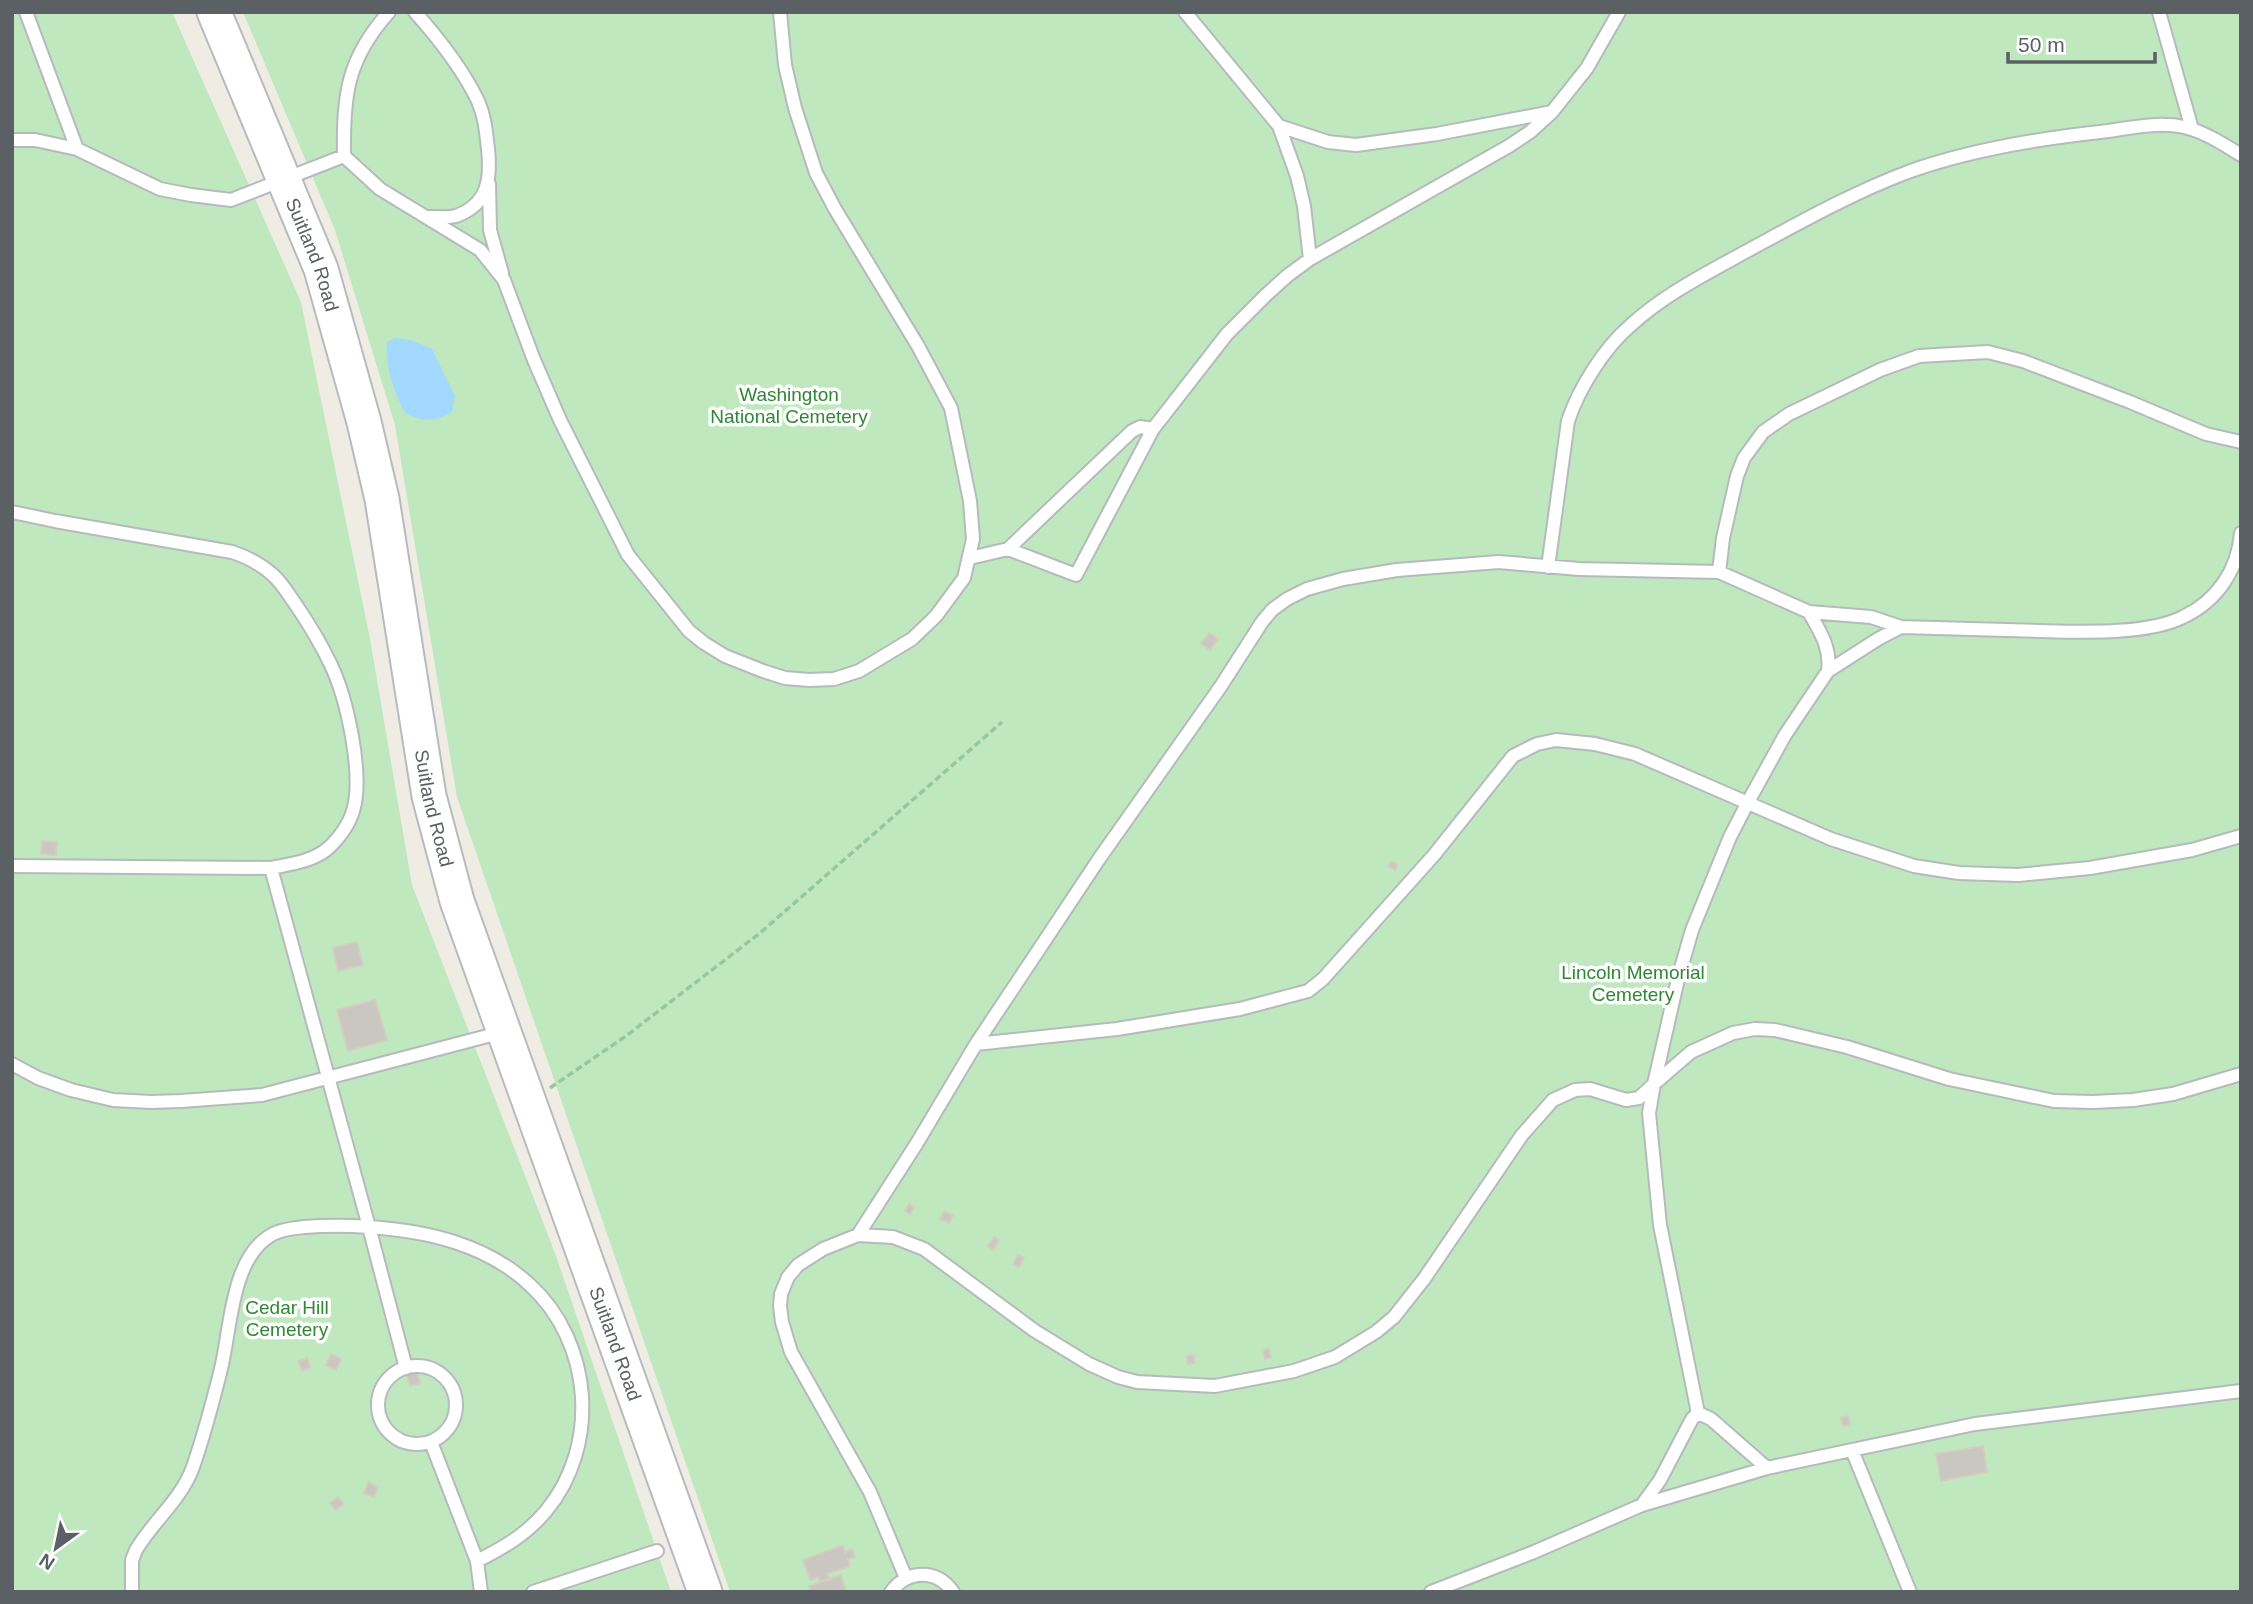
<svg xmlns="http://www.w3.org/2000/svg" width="2253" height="1604" font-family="Helvetica,sans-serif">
	<rect width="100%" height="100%" fill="#efece3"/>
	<path fill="#bfe8be" d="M12,12H172L301,302L370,639L412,885L555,1253L671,1592H12Z
		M243,12H2241V1592H730L457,797L395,425L335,230Z"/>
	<path fill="#a3d8ff" d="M395,338L411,340L432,349L455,396L452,412C438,422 418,422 404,412C393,388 385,369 387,342Z"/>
	<path fill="#cac7c0" stroke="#d4cec1" stroke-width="2" d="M1209,633L1218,639L1210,650L1201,644Z
		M42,841L57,842L56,855L41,854Z
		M1392,861L1398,865L1395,870L1388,866Z
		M357,942L363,965L338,971L333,948Z
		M375,1000L387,1040L348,1051L337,1010Z
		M909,1204L914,1207L910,1214L905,1211Z
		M944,1211L953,1215L949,1223L940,1219Z
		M994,1237L999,1240L993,1250L988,1246Z
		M1018,1255L1024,1258L1019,1267L1013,1264Z
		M1269,1349L1271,1357L1265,1359L1263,1350Z
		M331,1354L341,1359L336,1370L326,1365Z
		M1194,1355V1363L1188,1364L1187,1356Z
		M307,1358L310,1368L302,1371L299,1361Z
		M416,1371L420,1383L410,1386L406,1374Z
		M1848,1416L1850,1425L1843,1426L1841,1418Z
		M1983,1446L1987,1472L1941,1481L1936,1454Z
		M368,1482L378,1487L374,1497L364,1493Z
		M338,1497L344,1504L336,1510L330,1503Z
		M843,1545L845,1552L852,1549L855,1557L848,1559L850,1566L827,1574L830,1579L820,1582L818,1577L810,1580L803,1560Z
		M841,1575L846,1592H811L809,1586Z"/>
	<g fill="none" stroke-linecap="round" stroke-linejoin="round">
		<defs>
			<path id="lane" d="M26,12L77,149
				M389,12C347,59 343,95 344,156L380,189L480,250L504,280L534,360L560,420L628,555L689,631L704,643L725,656L763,671L785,678L809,680L834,679L859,671L912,639L936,616L964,578L973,539L970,501L951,408L918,346L835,209L816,173L795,108L785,65L780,12
				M415,12C440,40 462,68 478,101C485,117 486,132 488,149C491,178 489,204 456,216C448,218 437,217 429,217
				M1185,12L1279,126L1297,176L1304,206L1310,259
				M2159,12L2192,129
				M1279,126L1328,142L1356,145L1437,134L1552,112L1587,68L1619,12
				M12,140H35L77,149L160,189L191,195L231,200L344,156
				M489,184L490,230L502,273
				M12,512L55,521L232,552C247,557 261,564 273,575C282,583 289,595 296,605C309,624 321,644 331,665C347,699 364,775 353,811C349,825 337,841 326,850C310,862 290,864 271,868L12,866
				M1008,549L1132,431L1140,427L1153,429
				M970,558L1008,549L1076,575L1153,429L1227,334L1265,296L1287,276L1310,259L1509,146L1530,132L1552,112
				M1548,567L1568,421C1579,388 1604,348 1631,325C1665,294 1707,273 1747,251C1799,223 1852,193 1908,172C1969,150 2036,139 2100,132C2126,129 2157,121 2184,127C2205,132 2223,144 2241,155
				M1719,572L1723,538L1737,476L1744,458L1763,432L1789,414L1880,370L1919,356L1988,352L2023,361L2130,402L2206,434L2241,442
				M1809,612C1820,632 1831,647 1828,671
				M271,868L369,1227C427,1231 486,1244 530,1285C593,1343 600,1446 546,1511C527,1534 503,1548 477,1561
				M976,1044L1117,1029L1240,1009L1308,991L1323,979L1434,855L1513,756L1537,744L1556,740L1595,744L1635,754L1831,839L1914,866L1959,873L2018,875L2090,868L2192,850L2241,836
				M12,1064L38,1078L71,1090L113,1100L151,1102L181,1101L262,1095L503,1032
				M2241,1074L2173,1094L2133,1100L2093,1102L2054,1101L1949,1079L1847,1047L1775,1030L1755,1029L1733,1033L1691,1052L1654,1084L1649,1113L1660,1225L1698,1413L1711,1419L1767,1468L1975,1424L2241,1391
				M858,1235L917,1143L976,1044L1099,859L1221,686L1262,622L1272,610L1287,599L1307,589L1343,579L1397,570L1499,562L1579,569L1719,572L1809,612L1871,617L1901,627
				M378 1405a39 39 0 1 1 78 0a39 39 0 1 1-78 0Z
				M431,1442L477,1561L481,1592
				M1852,1450L1910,1592
				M1642,1505L1660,1480L1692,1419L1698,1413
				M906,1578L870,1492L791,1352L782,1322L780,1306L781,1294L788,1277L798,1265L823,1249L858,1235L893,1237L924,1249L1035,1331L1089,1364L1118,1377L1137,1382L1215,1386L1294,1371L1335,1357L1376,1332L1394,1317L1424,1279L1522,1135L1553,1100L1575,1090L1590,1089L1626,1100L1639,1098L1654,1084L1678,979L1692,930L1730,837L1748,802L1785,735L1828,671L1878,639L1901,627C1947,628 1994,630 2040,631C2081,632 2147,635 2183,617C2217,601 2238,570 2241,533
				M132,1592V1560L136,1550C153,1521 181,1500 193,1467C204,1435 213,1401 221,1369C231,1328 231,1256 273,1234C293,1224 346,1225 369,1227L406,1368
				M533,1592L657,1551
				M891,1592C908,1569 937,1569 953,1592
				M1431,1592L1534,1552L1642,1505L1767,1468"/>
			<g id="secondary">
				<path id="s1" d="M214,12L321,269L364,422L382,499L429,796L457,901L705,1592"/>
			</g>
		</defs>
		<use href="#lane" stroke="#b6babe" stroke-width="16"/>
		<use href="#secondary" stroke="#b7bbc0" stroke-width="37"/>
		<path stroke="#96c7a3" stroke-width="3.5" stroke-dasharray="7 3.5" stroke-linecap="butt" d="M550,1088L626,1036L760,933L1002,722"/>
		<use href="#lane" stroke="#fff" stroke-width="12"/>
		<use href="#secondary" stroke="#fff" stroke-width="33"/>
	</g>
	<g text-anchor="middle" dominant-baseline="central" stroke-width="7" stroke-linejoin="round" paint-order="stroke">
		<g font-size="19" fill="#5b6065" stroke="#fff">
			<text stroke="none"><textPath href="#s1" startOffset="262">Suitland Road</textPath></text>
			<text stroke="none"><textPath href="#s1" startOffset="830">Suitland Road</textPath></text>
			<text stroke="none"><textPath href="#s1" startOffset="1396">Suitland Road</textPath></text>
		</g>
		<g font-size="19" fill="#308733" stroke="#fff">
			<text x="789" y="394">Washington<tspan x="789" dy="22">National Cemetery</tspan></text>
			<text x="1633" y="972">Lincoln Memorial<tspan x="1633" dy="22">Cemetery</tspan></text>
			<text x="287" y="1307">Cedar Hill<tspan x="287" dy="22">Cemetery</tspan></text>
		</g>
	</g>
	<rect width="2253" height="1604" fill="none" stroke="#5b6065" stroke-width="28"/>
	<g transform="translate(56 1548) rotate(213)" stroke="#ffffff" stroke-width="5" paint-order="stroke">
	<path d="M0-5L12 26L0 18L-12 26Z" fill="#5b6065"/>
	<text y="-10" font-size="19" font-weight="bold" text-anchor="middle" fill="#5b6065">N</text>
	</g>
	<path d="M2008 52v10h147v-10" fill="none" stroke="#5b6065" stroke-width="3.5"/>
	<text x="2018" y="52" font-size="21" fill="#5b6065" stroke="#ffffff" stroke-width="5" paint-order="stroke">50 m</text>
</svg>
